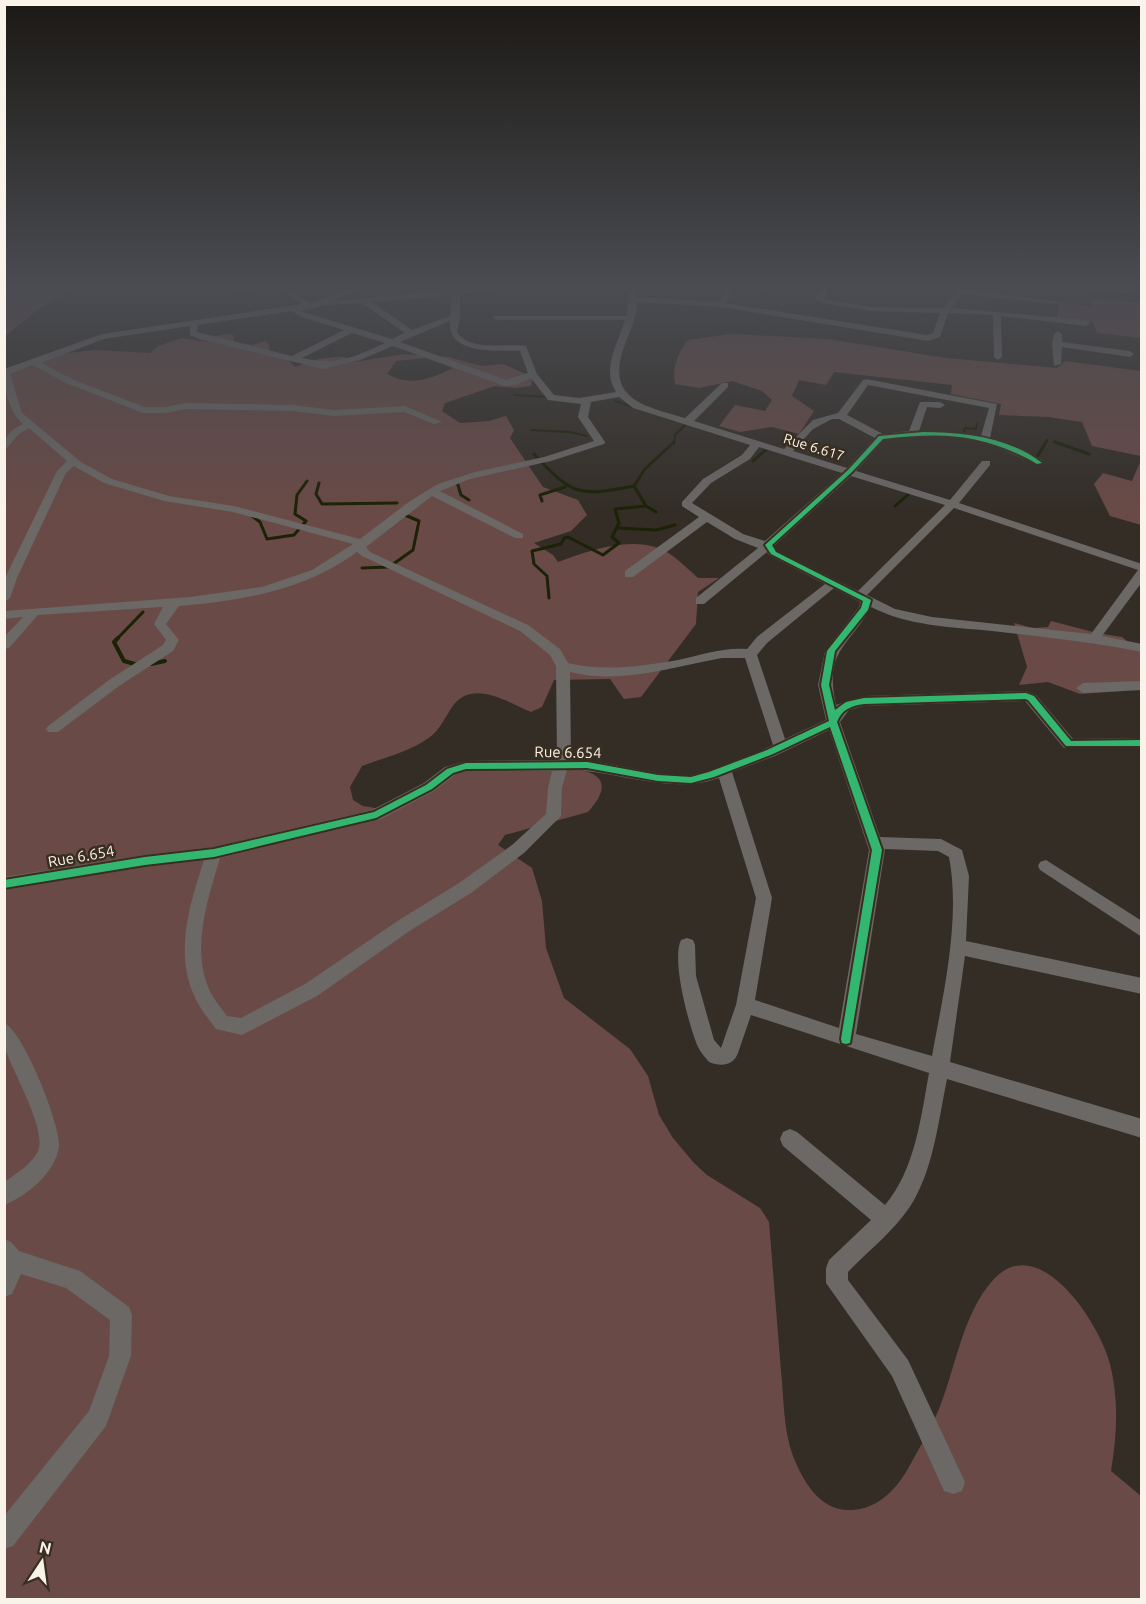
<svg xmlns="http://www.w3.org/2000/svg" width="1146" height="1604" font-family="Ubuntu,sans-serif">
	<rect width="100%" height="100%" fill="#332d26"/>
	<path fill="#694a46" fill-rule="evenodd" d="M5,289H71L40,308L5,336Z
		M1094,298L1137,303L1141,299V338L1097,333L1093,322L1057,318L1059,302L1090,306Z
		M229,334L233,335L235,342L252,345L265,341L269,344L270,354L289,361L295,367L318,359L336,357H344L354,362L405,354L448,357L482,366L503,364L533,377L531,386L515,388L495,386L445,403L442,411L460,423L489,421L506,416L514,430L510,438L543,487L578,500L587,515L571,531L534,543L553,555L558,562C591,550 638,533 670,554C680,561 689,570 698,578H719L698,592L696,624L641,697L624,699L610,679L554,680L542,707L531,712C507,702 472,678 452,707C446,716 439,731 430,737C410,752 385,757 362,766L350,787L353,800L363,806L387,810C402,802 447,771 460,768C478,765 501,768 520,768C549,768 635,760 588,812L505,835L498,845L532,868L542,901L546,948L564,998L630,1049L648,1076L659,1115L673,1138L694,1163L707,1175L760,1208L769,1222C773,1271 777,1321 781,1371C784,1398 783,1429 793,1456C803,1481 820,1512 852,1510C878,1509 898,1488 910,1465C920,1447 931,1428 939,1409C956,1367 962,1315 993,1280C1039,1229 1100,1324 1110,1364C1119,1401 1117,1434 1111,1471L1141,1496V1599H5L4,375L67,353L95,350L150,353L158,346L182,338L207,342L215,336ZM426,358L453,368C431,379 411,387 387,374L396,361Z
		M732,334L828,339L946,358L1057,368L1065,361L1141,371V456L1092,446L1082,422L1048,417L999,415L1001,404L951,394L952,385L834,372L826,385L799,380L792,396L814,411L799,434L772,427L740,432L719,426L735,405L765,411L772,400L762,391L732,381L699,388L675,384C672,366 678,353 688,340Z
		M1141,460V525L1110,516L1094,484L1103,473L1132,481Z
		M1051,621L1097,633L1122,637L1141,652V683L1123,691L1080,694L1048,682L1019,685L1027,667L1014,623L1033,628L1048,627Z"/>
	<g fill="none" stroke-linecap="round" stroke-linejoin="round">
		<path stroke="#1b2206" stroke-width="2" d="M514,395L549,397
			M615,401L676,421
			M531,430L570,432L587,436
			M963,435L965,428L976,429L977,424
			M1054,442L1059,444
			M674,444L675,435L686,424L684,423
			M1045,444L1047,440"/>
		<path stroke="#1b2206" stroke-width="3" d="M1055,442L1089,454
			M534,454C572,495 578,497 634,486L645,469L674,442
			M1037,457L1046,442
			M753,461L768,448
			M457,482L461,495L469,500
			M319,483L316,494L322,504L397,503
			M634,486L646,506
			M542,501L540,495L565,487
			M895,506L912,491
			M252,516L260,522L267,539L294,535L306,521L295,514L297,495L307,481
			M618,528L656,530L675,525
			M362,568L389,567L413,550L419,521L405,515
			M549,598L547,576L534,564L532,551L561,544L564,538L568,537L603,555L619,543L612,537L619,523L615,509L646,506L656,512
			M116,640L143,612"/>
		<path stroke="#1b2206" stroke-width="4" d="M118,638L114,642L124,661L138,665
			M151,664L165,661"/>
		<path fill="#6b6865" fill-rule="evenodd" d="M227,289H262C254,293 235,293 227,289Z
			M279,289H288L311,303L349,289H359L334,301L456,289H495L491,291L460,294V317L457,332C471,352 506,343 526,346L537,374L554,395L579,398L616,392C601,369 618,343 625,320H497L493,318L494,316H627L629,289H637V297L718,302L726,289H734L726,303L927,335L933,333L940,313L871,311L822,303L816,298L819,289H827L825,299L871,307L943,308L958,289H966L1059,302L1055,304L963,294L951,308L1086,320L1090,323L1086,326L1001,316L1002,357L998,360L994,357L993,315L948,313L940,337L928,341L721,307L637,302C637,318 629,332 624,347C605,400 645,406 685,418L722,383H728V387L694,421L784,449L813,420L838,413L863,380L866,379L997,404L990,438L1024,450L1043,461V465C1034,466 996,445 982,442C950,434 916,436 884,440L856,471L950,500L982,461H990V465L959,503L1142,564V582L1102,636L1142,644V652C1092,642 1042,637 992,631C951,627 908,626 871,607C848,648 824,650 836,705L864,696L1026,691L1036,695L1073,739L1142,738V748H1064L1025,701L864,706L849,710L840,722L880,837L941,839L962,850L969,876L966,941L1142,978V994L965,956L950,1062L1142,1119V1138L947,1079C939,1118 934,1165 914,1200C898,1228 870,1249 848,1272V1280L908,1360L965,1482L962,1491L953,1494L944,1491L892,1376L826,1283V1268L829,1260L871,1220L783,1146L780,1139L783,1132L790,1129L797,1132L885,1205C915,1170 921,1117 929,1073L751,1015L738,1053C733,1066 721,1067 709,1062C705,1057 701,1053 698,1047C689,1026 671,960 681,940L687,938L693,940L695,945L696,976L714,1040L721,1048L736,1005L756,898L719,778C669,796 618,770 567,770L562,788L561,816L524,853L471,893L411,930L317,996L242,1035L216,1029C207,1017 198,1006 193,993C175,950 190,903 204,860L145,867L4,890V877L145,855L214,847L372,810L424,783L445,767L466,761L557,760L556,666L550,655L520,631L362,556L357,552C306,590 241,601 179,606L166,624L179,640L173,651L119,686L58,732H48L46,729L48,726L109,680L163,645L166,640L154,624L163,607L38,615L9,648L4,649V637L23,617L4,619V611L190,597L262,587L312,570L353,544L233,512L164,501L104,483L74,466L66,473L17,578L10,598L4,602L5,578L57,471L67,461L29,428L19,434L4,451C4,436 10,430 23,424C8,410 4,389 4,369L102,334L302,304ZM452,295L450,316L412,330L372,302ZM362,303L405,333L392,339L300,311L326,305ZM292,311L301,317L344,330L292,356L197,332L198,325ZM450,321C447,355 496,350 520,351L528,373L506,380L400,342ZM190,326V335L199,339L323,369L360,360L393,346L505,386L516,385L531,378L548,400L581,404L578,417L594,441L544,457L475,472L438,484L410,501L360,539L234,506L169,496L112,479L81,462L22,413L10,374L33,365L66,383L143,413H165L186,409L293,411L334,416L404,412L434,424L442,422L405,406L334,410L293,405L186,403L165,407H144L72,379L41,363L104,339ZM352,333L385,343C354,357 336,366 302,358ZM868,385L989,408L981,436L943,431H919L927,407L940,408L945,405L940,402H920L909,431L883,434L847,415ZM619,397L633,408L750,445L742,455L703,479L682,502V506L699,517L625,571V577H633L707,522L735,539L758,548L696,598V604H704L767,552L769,555L825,584L757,637L747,649C723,647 701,655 678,660C643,666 603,672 568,663L560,649L528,625L370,552L366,547L432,496L515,538H523V534L440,491L470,479L551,461L604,444L605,442L588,417L591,402ZM832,419H839L875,438L847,468L793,451L813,429ZM759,447L842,473L765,541L743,534L692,503L711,483L750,459ZM851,476L945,505L858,591L777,551L774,546ZM954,508L1138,570L1091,634L932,617L895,609L867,595ZM834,588L860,602L859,607L825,651L818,685L826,720L785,739L757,655L767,643ZM722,658H745L773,745C754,754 709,773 690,775C650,777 611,760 571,760L570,672C620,685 672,667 722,658ZM829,730L869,850L839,1028L755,1000L772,898L732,772L775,756ZM466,771H552L548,788L546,814L512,845L459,883L399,920L305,984L241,1018L227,1016C221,1007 213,999 209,989C191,947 208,899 220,858L381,819L434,791L455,775ZM885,849L938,851L949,857C961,919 943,995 932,1056L856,1034Z
			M1086,289H1138L1124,293L1090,291Z
			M1058,331L1062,334V342L1130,351L1134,354L1130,357L1062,347L1061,364L1054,366L1052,344L1054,334Z
			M1142,681V690L1083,693L1076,688L1083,683Z
			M1046,860L1142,921V937L1040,870L1038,866L1040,862Z
			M4,1023C23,1030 61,1126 59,1146C56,1172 27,1196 4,1205V1182C16,1174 32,1164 38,1151C47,1130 13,1072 6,1051C3,1043 4,1031 4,1023Z
			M4,1239L11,1242L19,1251L80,1271L129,1307L132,1315L131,1356L106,1426L13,1546L4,1549V1516L89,1411L109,1356L110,1320L66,1288L21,1274L12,1294L4,1297Z"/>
		<defs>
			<path id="cycleway" d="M923,432C963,432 1009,437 1042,463L1037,464C983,433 943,432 883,439L852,472L772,545L776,552L871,600L868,610L835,651L829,685L835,710L846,702L864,698L1026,693L1034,696L1071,741L1142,740V746H1066L1028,700L1025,699L864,704C851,706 842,709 837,722L882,850L850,1043L846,1044L842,1043L841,1039L872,850L830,727L773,754L714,777L691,783L658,781L587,768L466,769L453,773L432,789L376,818L214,857L145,865L4,888V880L145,857L214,849L374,812L426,785L447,769L466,763L587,762L658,775L691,777L709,772L767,750L829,721L821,685L827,651L861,608L863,601L771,554L765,545L848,470L879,436Z"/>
		</defs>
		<use href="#cycleway" stroke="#392e20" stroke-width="4"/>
		<use href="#cycleway" fill="#33b770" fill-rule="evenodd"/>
	</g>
	<linearGradient id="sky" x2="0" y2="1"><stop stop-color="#1c1915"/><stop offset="0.56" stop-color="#4a4c52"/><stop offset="1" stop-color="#4a4c52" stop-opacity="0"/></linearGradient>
	<rect width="1146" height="513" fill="url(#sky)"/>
	<g text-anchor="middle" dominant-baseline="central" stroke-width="5" stroke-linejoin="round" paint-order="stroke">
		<g font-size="14" fill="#faf3ea" stroke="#392e20">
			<text transform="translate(814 447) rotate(17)">Rue 6.617</text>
		</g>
		<g font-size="15" fill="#faf3ea" stroke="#392e20">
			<text transform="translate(568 752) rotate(1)">Rue 6.654</text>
			<text transform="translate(81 856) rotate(-10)">Rue 6.654</text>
		</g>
	</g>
	<rect width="1146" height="1604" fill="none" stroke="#faf3ea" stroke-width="12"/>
	<g transform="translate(42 1562) rotate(13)" stroke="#392e20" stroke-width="4.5" paint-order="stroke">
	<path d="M0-4.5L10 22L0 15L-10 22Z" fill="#faf3ea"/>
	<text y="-9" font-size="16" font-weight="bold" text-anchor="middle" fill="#faf3ea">N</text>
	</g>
</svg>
